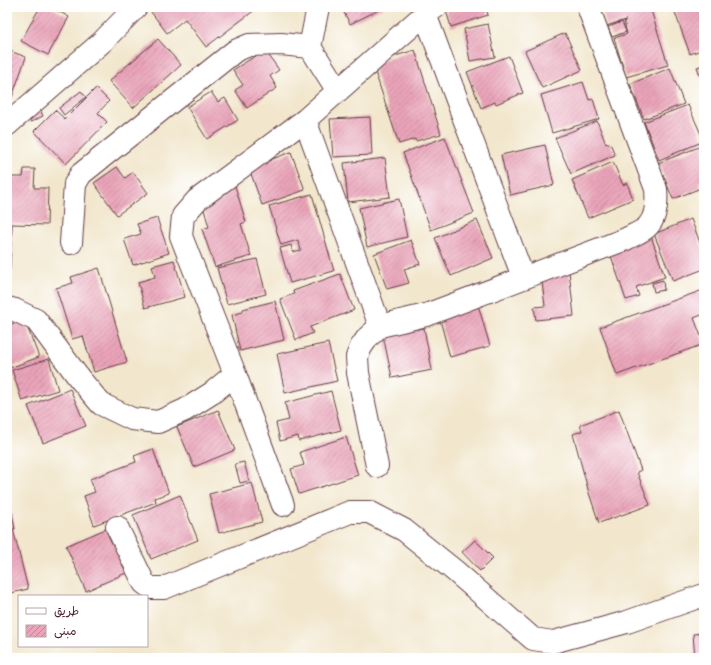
<svg xmlns="http://www.w3.org/2000/svg" width="711" height="665" font-family="Sriracha,'Playpen Sans Arabic',sans-serif">
	<defs>
		<pattern id="building-hatch" width="6" height="6" patternUnits="userSpaceOnUse"><rect width="6" height="6" fill="#eaa4b9"/><path d="M-1 1l2-2M0 6l6-6M5 7l2-2" fill="none" stroke="#c08597"/></pattern>
	</defs>
	<rect width="100%" height="100%" fill="#fff"/>
	<filter id="ink" filterUnits="userSpaceOnUse"><feTurbulence type="fractalNoise" baseFrequency=".025" numOctaves="2"/><feDisplacementMap in="SourceGraphic" scale="8" xChannelSelector="R" yChannelSelector="G"/><feConvolveMatrix kernelMatrix="1 2 1 2 8 2 1 2 1" color-interpolation-filters="sRGB"/></filter>
	<filter id="wash" filterUnits="userSpaceOnUse"><feTurbulence type="fractalNoise" baseFrequency=".012" numOctaves="4" result="noise"/><feDisplacementMap in="SourceGraphic" scale="16" xChannelSelector="R" yChannelSelector="G"/><feGaussianBlur stdDeviation="0.9" result="paint"/><feColorMatrix in="noise" values="0 0 0 0 0 0 0 0 0 0 0 0 0 0 0 0 0 1.4 0 .05"/><feComposite in="paint" operator="in"/></filter>
	<g filter="url(#wash)">
		<rect width="100%" height="100%" fill="#f2e7cd"/>
		<g id="blocks">
			<path fill="url(#building-hatch)" d="M40,7H51L69,17L48,55L21,41Z
				M150,7H255L256,9L206,47L185,19L167,33L148,8Z
				M341,7H385L350,24Z
				M445,7H486L488,15L451,27Z
				M601,7H650L668,65L626,77L614,38L627,34L624,21L626,20L606,26Z
				M673,7H704V49L690,54Z
				M622,22L626,32L612,37L608,27Z
				M488,24L495,57L470,61L464,29Z
				M565,33L582,70L542,88L525,51Z
				M158,39L181,65L133,108L109,81Z
				M7,50L26,57L11,100L7,99Z
				M265,50L279,70L270,76L277,88L247,108L235,90L243,85L233,70Z
				M415,50L441,134L416,141L415,139L399,144L372,63Z
				M509,56L523,93L496,104L495,102L481,108L467,72Z
				M704,65V86L697,67Z
				M670,68L684,104L644,119L630,84Z
				M583,82L589,100L593,99L599,119L552,133L541,95Z
				M96,88L109,101L98,113L107,122L66,164L34,131L55,110L65,119Z
				M81,91L86,97L64,115L59,108Z
				M211,92L218,102L225,98L238,120L207,139L187,107Z
				M688,105L704,141L659,160L644,122Z
				M40,109L43,116L31,122L27,115Z
				M370,117L372,155L333,157L330,119Z
				M597,121L606,144L610,143L615,155L571,174L555,138Z
				M445,137L474,213L431,230L403,153Z
				M545,145L554,185L510,195L501,155Z
				M704,145V180L699,182L701,188L673,199L658,163Z
				M291,152L305,190L262,205L249,168Z
				M385,158L390,197L348,202L344,163Z
				M613,162L623,185L627,183L633,199L588,218L572,180Z
				M117,167L125,178L133,172L148,193L117,215L94,183Z
				M24,169H35L34,188H48L47,225L12,224L10,269H7V177H23Z
				M235,186L246,222L241,224L251,256L215,267L202,229L209,227L203,206L213,203L210,193Z
				M312,194L334,271L290,283L280,248L291,245L293,252L301,250L298,240L281,245L269,206Z
				M399,199L407,237L367,247L359,208Z
				M157,218L169,253L133,265L124,239L141,234L137,224Z
				M691,219L704,253V269L673,281L654,234Z
				M477,220L493,258L451,276L435,238Z
				M651,236L665,277L636,287L639,296L626,300L609,250Z
				M411,240L420,264L404,269L409,283L387,289L374,254Z
				M257,259L266,294L227,304L217,268Z
				M174,260L185,297L145,308L138,282L155,277L152,266Z
				M99,268L127,362L94,372L83,336L72,339L56,288L73,283L71,277Z
				M569,271L574,316L536,320L534,307L545,306L541,274Z
				M340,274L354,310L310,327L313,333L296,340L280,299L294,294L293,291Z
				M663,280L664,290L654,292L652,283Z
				M703,290L704,294V314L694,318L704,344L617,375L600,327Z
				M275,301L284,340L240,351L232,315L243,312V309Z
				M478,305L490,346L450,357L439,316Z
				M24,319L39,357L7,369V326Z
				M424,328L432,370L392,378L383,335Z
				M328,343L337,381L285,393L277,354Z
				M49,359L58,390L22,401L12,370Z
				M70,389L86,426L43,443L28,406Z
				M331,391L341,430L299,441L298,436L280,441L276,423L289,420L285,403Z
				M218,410L235,450L194,467L177,427Z
				M619,410L641,470L637,472L650,505L599,523L589,493L573,434L582,431L580,425Z
				M346,437L358,475L299,494L291,469L304,465L300,452Z
				M153,449L169,493L155,498L156,502L94,525L84,496L95,492L90,479L136,462L134,456Z
				M244,462L249,481L240,483L235,464Z
				M252,483L262,522L219,533L209,494Z
				M180,495L198,540L151,559L133,515Z
				M12,513L15,529H13L28,589L7,594V514Z
				M108,528L128,572L86,591L66,546Z
				M475,540L493,558L480,571L462,552Z
				M704,633V658H695L693,634Z"/>
		</g>
	</g>
	<g filter="url(#ink)">
		<use href="#blocks" fill-opacity="0" stroke="#633d43" stroke-width="1"/>
		<g fill="none" stroke-linecap="round" stroke-linejoin="round">
			<defs>
				<path id="minor" d="M318,7L310,47L338,91
					M425,14L523,277
					M305,120L380,326
					M7,125L102,42L136,7
					M71,243L75,184L81,174L235,51L249,45L281,44L310,47
					M7,308L15,310L36,320L79,378L101,404L132,419L158,422L185,410L212,393L235,374L181,236L183,216L197,200L305,120L425,14L436,7
					M235,374L283,505
					M377,466L358,373L357,357L361,347L368,337L380,326L426,315L626,239C633,235 644,231 648,226C657,216 657,200 656,189L588,7
					M117,527L144,583L151,588H164L350,512H369L404,530L455,571L533,639L553,642L627,622L704,595"/>
			</defs>
			<use href="#minor" stroke="#633d43" stroke-width="24"/>
			<use href="#minor" stroke="#fff" stroke-width="22"/>
		</g>
	</g>
	<rect width="711" height="665" fill="none" stroke="#fff" stroke-width="24"/>
	<rect x="18" y="595" width="130" height="52" fill="#ffffff" stroke="#b7a5aa"/>
	<rect x="26" y="608" width="20" height="6" fill="#ffffff" stroke="#b7a5aa"/>
	<text x="54" y="615" font-size="12" fill="#4a1f2b">طريق</text>
	<rect x="26" y="625" width="20" height="12" fill="url(#building-hatch)" stroke="#b7a5aa"/>
	<text x="54" y="635" font-size="12" fill="#4a1f2b">مبنى</text>
</svg>
